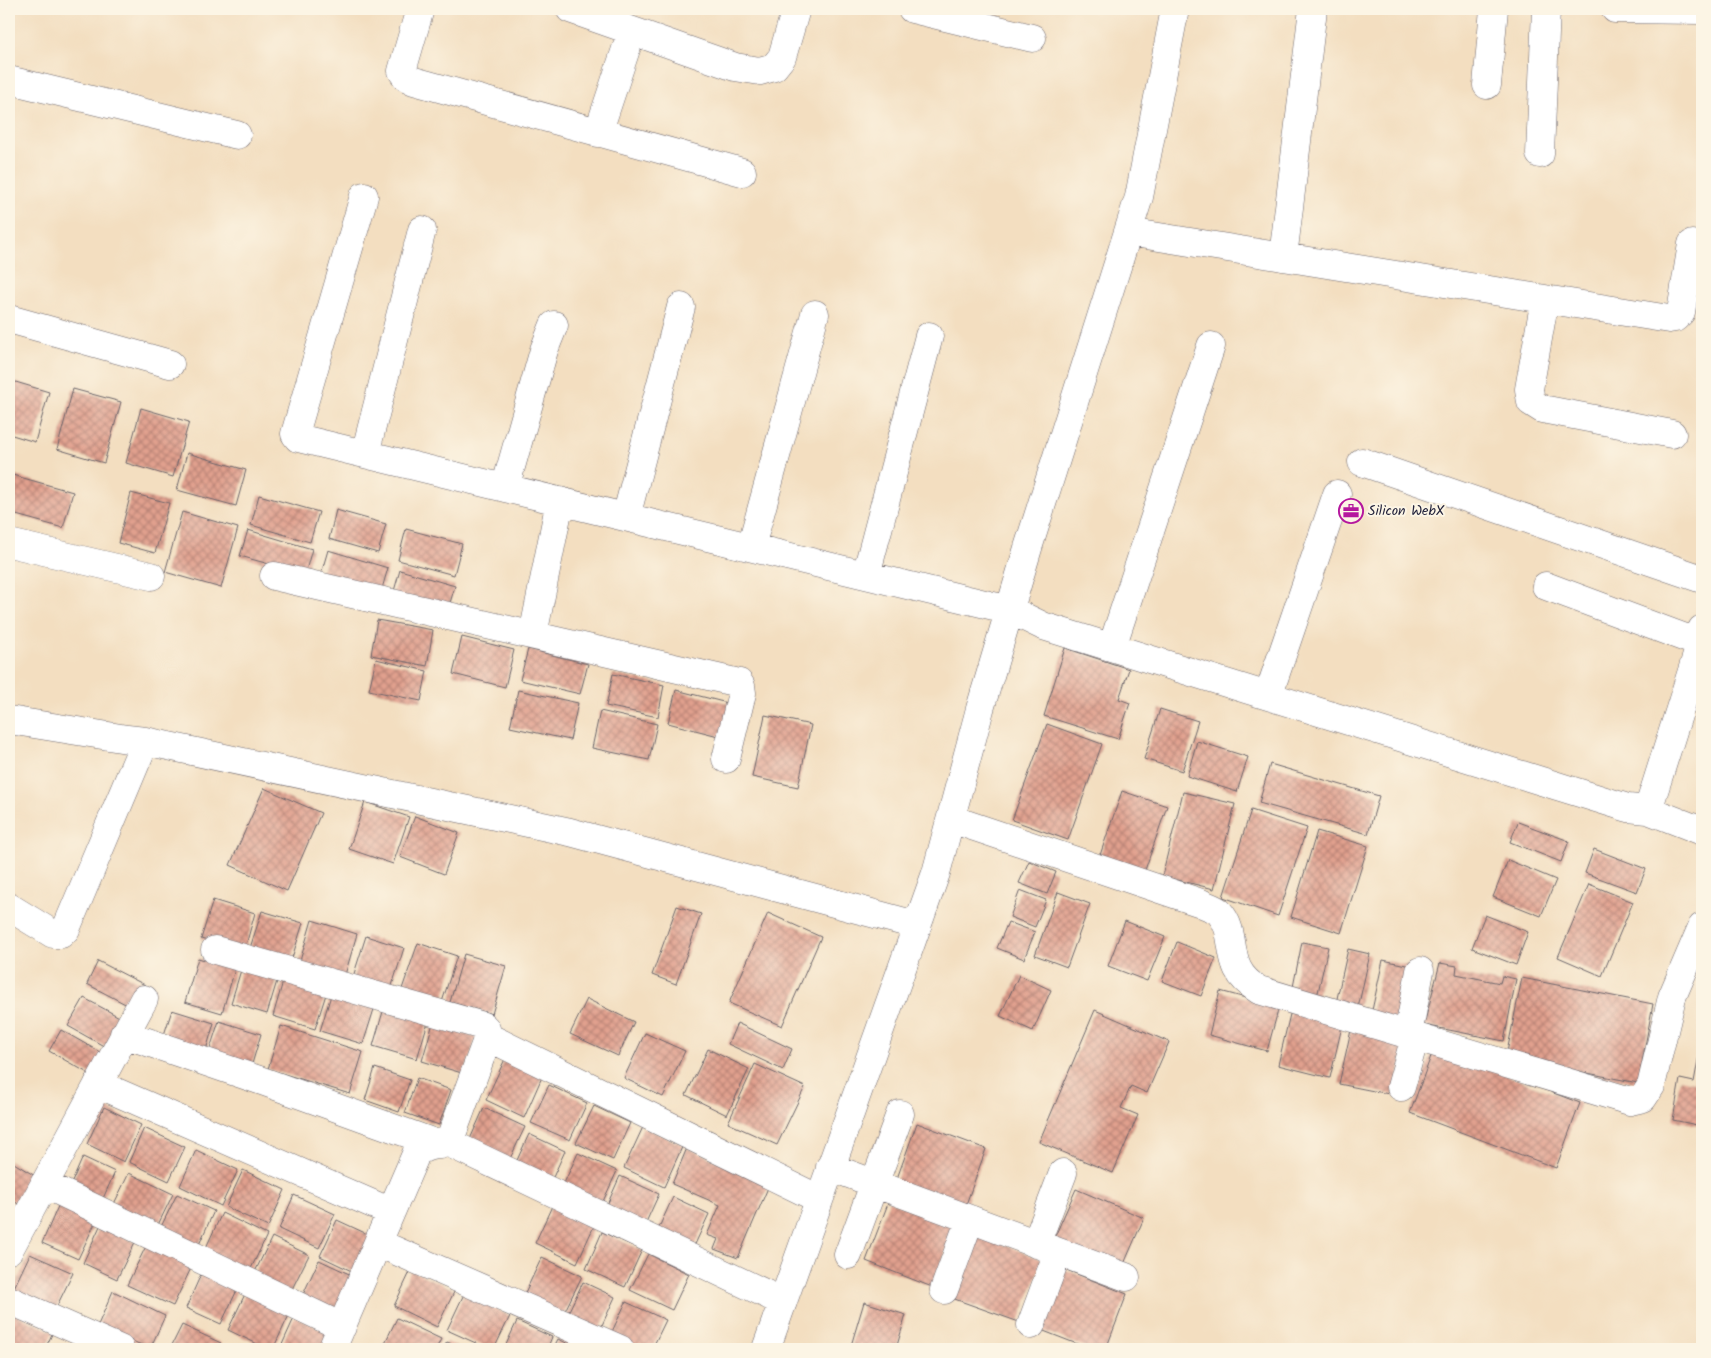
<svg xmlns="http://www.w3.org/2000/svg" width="1711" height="1358" font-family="Kalam,sans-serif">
	<defs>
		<pattern id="building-cross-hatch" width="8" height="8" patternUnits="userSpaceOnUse" patternTransform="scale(1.25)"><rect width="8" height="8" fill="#e1a08e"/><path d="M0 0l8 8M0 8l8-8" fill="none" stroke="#b68275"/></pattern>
	</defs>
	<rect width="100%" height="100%" fill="#fcf5e5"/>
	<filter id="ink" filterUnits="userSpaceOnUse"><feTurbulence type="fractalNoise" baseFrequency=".02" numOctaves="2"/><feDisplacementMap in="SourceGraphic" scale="10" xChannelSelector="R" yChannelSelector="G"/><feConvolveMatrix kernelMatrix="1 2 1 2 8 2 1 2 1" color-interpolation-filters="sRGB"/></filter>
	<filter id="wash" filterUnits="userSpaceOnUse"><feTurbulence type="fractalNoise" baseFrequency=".0096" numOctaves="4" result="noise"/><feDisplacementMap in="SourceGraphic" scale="20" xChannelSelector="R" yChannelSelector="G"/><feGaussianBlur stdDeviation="1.12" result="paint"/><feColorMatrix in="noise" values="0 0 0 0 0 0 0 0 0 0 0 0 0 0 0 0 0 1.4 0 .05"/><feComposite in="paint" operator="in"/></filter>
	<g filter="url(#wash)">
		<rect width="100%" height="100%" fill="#f3dec0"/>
		<g id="blocks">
			<path fill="url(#building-cross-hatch)" d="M9,380L49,392L35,442L9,434Z
				M73,389L121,402L104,463L57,449Z
				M141,408L189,422L173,477L126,463Z
				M187,453L246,470L236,506L177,490Z
				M9,474L73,492L63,528L9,513Z
				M131,493L169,503L155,553L118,543Z
				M259,495L319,512L310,542L251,525Z
				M336,510L386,524L378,553L329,539Z
				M182,512L238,528L221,588L165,572Z
				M406,529L462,544L454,575L398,560Z
				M248,530L312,549L305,574L240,556Z
				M328,550L388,568L379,599L319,581Z
				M400,570L455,586L447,613L392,598Z
				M377,620L433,630L427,666L371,655Z
				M462,637L514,650L505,687L453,674Z
				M1065,648L1129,669L1119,699L1130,703L1118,739L1044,716Z
				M528,649L588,664L580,694L520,680Z
				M376,659L427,671L421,701L369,690Z
				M613,674L664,685L658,717L606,706Z
				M518,690L578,703L570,740L510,727Z
				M676,690L739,706L730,739L668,723Z
				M1160,709L1198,721L1182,771L1144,759Z
				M600,711L657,724L649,760L592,748Z
				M765,715L811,725L798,787L752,777Z
				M1047,724L1102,744L1068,840L1012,820Z
				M1197,741L1248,757L1237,792L1187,776Z
				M1270,764L1379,796L1368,834L1259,803Z
				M264,788L321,813L287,891L230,865Z
				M1122,791L1167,806L1143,876L1098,861Z
				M1183,792L1235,804L1214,889L1162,876Z
				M365,802L409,817L393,864L349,849Z
				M1251,810L1307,828L1278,916L1223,897Z
				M415,816L459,833L444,874L400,857Z
				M1518,822L1569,841L1561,862L1510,842Z
				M1317,831L1368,846L1341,933L1291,917Z
				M1594,849L1646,869L1637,892L1585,873Z
				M1508,860L1556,880L1541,916L1493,897Z
				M1029,861L1056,872L1047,894L1019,883Z
				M1589,884L1633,902L1602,976L1558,957Z
				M1020,890L1046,900L1035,927L1010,917Z
				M1058,892L1090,904L1067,967L1035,955Z
				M213,900L255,913L244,952L201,939Z
				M677,906L701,914L676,984L652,975Z
				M262,911L303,923L291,961L250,948Z
				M768,913L821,937L782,1026L729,1003Z
				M1485,915L1528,932L1516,965L1472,948Z
				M312,920L357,934L342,985L297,971Z
				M1125,921L1165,937L1147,981L1108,966Z
				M1008,922L1035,932L1024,959L997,948Z
				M366,936L404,948L390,992L352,980Z
				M1177,942L1216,958L1201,996L1162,981Z
				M1302,942L1328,947L1317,997L1292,992Z
				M418,943L457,956L442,1002L402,989Z
				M1348,949L1370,954L1358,1008L1336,1003Z
				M464,954L506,966L492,1014L450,1002Z
				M198,958L235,969L222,1013L185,1002Z
				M1383,960L1411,966L1398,1021L1371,1015Z
				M98,961L145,985L133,1008L87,984Z
				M1440,963L1457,966L1456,974L1500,983L1502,976L1516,979L1504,1041L1424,1025Z
				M241,970L277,981L267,1014L231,1003Z
				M1019,975L1051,990L1033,1031L1000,1016Z
				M284,978L327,991L315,1029L273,1016Z
				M1522,978L1653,1004L1638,1083L1506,1057Z
				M1220,991L1279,1007L1267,1051L1209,1035Z
				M332,992L375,1006L363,1044L320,1031Z
				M84,998L125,1020L109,1049L68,1026Z
				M587,999L634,1022L618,1056L570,1034Z
				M384,1008L428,1022L417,1059L373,1046Z
				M172,1010L214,1023L204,1057L161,1044Z
				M1095,1010L1169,1042L1147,1093L1131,1086L1121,1108L1138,1115L1113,1173L1039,1142Z
				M1291,1010L1343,1022L1330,1078L1278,1065Z
				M219,1021L261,1034L249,1074L206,1061Z
				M433,1023L476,1037L465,1074L422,1061Z
				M737,1023L792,1049L783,1070L728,1044Z
				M281,1026L363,1052L350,1094L268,1069Z
				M61,1030L105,1055L93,1076L49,1051Z
				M1351,1030L1406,1041L1394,1095L1339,1084Z
				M645,1033L685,1051L663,1097L624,1078Z
				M1701,1044H1702V1126L1673,1120L1680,1079L1694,1082Z
				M1434,1048L1580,1103L1556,1168L1410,1113Z
				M708,1049L749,1069L727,1115L686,1095Z
				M505,1059L542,1077L524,1118L486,1100Z
				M755,1064L805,1087L777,1145L728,1123Z
				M375,1068L410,1080L399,1112L365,1100Z
				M417,1078L451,1090L439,1125L405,1113Z
				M549,1085L587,1103L570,1140L531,1123Z
				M594,1106L630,1123L613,1160L576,1143Z
				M104,1107L141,1125L124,1162L87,1144Z
				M484,1108L525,1127L506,1167L466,1148Z
				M917,1123L986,1149L964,1210L895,1184Z
				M643,1127L683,1145L664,1187L624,1168Z
				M144,1128L185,1147L169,1181L129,1162Z
				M529,1134L565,1151L549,1186L513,1169Z
				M687,1148L770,1183L738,1258L714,1249L718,1239L707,1235L720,1205L672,1184Z
				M196,1150L238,1170L221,1206L180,1186Z
				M578,1153L617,1171L599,1210L560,1192Z
				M83,1157L115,1172L100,1205L68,1191Z
				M9,1160L40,1179L23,1207L9,1198Z
				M243,1170L285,1190L268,1227L226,1207Z
				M129,1173L173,1194L155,1231L111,1210Z
				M620,1176L659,1194L642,1231L603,1214Z
				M1076,1189L1144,1218L1120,1273L1052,1243Z
				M177,1194L214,1211L197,1249L159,1231Z
				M294,1195L335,1214L319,1248L279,1229Z
				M673,1197L709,1214L691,1253L655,1236Z
				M889,1201L956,1227L932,1287L866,1261Z
				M59,1204L96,1221L78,1259L42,1243Z
				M552,1206L594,1226L577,1263L535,1243Z
				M222,1213L267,1235L248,1275L203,1254Z
				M337,1220L378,1239L360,1275L320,1256Z
				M100,1226L135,1242L117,1279L83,1263Z
				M602,1232L642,1250L625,1287L586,1269Z
				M973,1233L1043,1260L1019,1322L949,1297Z
				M272,1237L309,1255L289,1295L252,1278Z
				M147,1244L192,1266L173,1306L127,1285Z
				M30,1254L73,1273L53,1314L11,1294Z
				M648,1254L689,1274L672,1310L630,1290Z
				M542,1257L582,1276L561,1319L521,1301Z
				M319,1260L360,1279L341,1320L300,1301Z
				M1059,1267L1127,1294L1106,1349H1090L1036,1328Z
				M411,1270L455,1290L437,1327L394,1306Z
				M202,1272L238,1288L221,1324L186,1308Z
				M583,1282L615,1297L597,1336L564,1321Z
				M113,1291L165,1316L150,1349L98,1325Z
				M246,1292L290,1313L273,1349H268L228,1330Z
				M464,1294L510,1316L494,1349H489L447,1330Z
				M626,1302L666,1320L652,1349H628L608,1340Z
				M864,1302L906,1315L896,1349H850Z
				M9,1311L53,1332L45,1349H9Z
				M295,1316L332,1334L325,1349H280Z
				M397,1318L441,1339L436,1349H382Z
				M517,1321L552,1337L547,1349H504Z
				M182,1325L221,1343L218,1349H170Z
				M558,1339L579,1349H553Z
				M447,1342L463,1349H443Z"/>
		</g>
	</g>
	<g filter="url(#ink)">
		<use href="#blocks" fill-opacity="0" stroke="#6b646a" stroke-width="1"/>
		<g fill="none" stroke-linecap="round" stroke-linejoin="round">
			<defs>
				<path id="minor" d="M420,9L402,71L406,77L414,81L742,172
					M570,9L735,67L760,71L774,67L782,57L796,9
					M912,9L1032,38
					M1615,9L1702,10
					M9,80L237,135
					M1487,85L1494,9
					M598,133L632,31
					M1540,154L1546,9
					M364,196L295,434L298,438L1010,610L1043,626L1628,808L1648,810L1702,831
					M1128,232L1669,319L1675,318L1681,312L1692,244
					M1283,257L1313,9
					M1545,299L1529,389L1531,402L1542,409L1672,434
					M9,319L170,364
					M365,454L422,230
					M1362,462L1702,579
					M505,488L544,350L554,325
					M626,517L681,307
					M9,543L151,576
					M751,547L815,314
					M866,575L929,336
					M274,576L739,683L741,686L742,693L726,759
					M1546,586L1699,643
					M533,635L560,501
					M1112,647L1211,346
					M1268,696L1337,494
					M9,720L127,739L145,741L570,832L916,925
					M1648,810L1697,655L1702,629
					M951,819L1201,903C1206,906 1215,908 1219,912C1241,936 1220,968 1259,990L1630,1101L1643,1098L1651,1086L1672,997L1702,927
					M9,907L53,934H61L66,929L145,741
					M215,950L483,1026L486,1029L488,1037L819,1199
					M124,1034L265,1082L440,1145
					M1408,1035L1420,971
					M98,1084L391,1212
					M1401,1087L1415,1037
					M447,1142L783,1302
					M830,1167L1126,1277
					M44,1184L342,1327
					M378,1243L620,1349
					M1036,1244L1063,1173
					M9,1250L144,999
					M848,1255L900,1114
					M944,1290L970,1219
					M9,1300L120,1349
					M1031,1325L1058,1252
					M332,1349L416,1154C426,1142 440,1149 451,1137L488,1037
					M766,1349L936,873L980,709L1028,548L1139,197L1175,9"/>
			</defs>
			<use href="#minor" stroke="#6b646a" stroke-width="29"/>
			<use href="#minor" stroke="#fff" stroke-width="28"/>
		</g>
	</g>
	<defs>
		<symbol id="office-ring" viewBox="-11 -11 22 22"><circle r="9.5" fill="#fcf5e5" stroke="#b5179e" stroke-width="1.5"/><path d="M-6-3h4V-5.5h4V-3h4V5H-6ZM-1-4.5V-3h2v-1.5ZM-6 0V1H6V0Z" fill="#b5179e"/></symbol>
	</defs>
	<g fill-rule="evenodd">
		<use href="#office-ring" x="1337" y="497" width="28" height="28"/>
	</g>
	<g text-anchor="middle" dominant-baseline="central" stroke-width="4" stroke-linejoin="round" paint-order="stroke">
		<g font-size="14" fill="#22223b" stroke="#fcf5e5" text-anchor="start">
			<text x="1368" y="511">Silicon WebX</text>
		</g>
	</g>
	<rect width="1711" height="1358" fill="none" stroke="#fcf5e5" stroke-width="30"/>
</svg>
